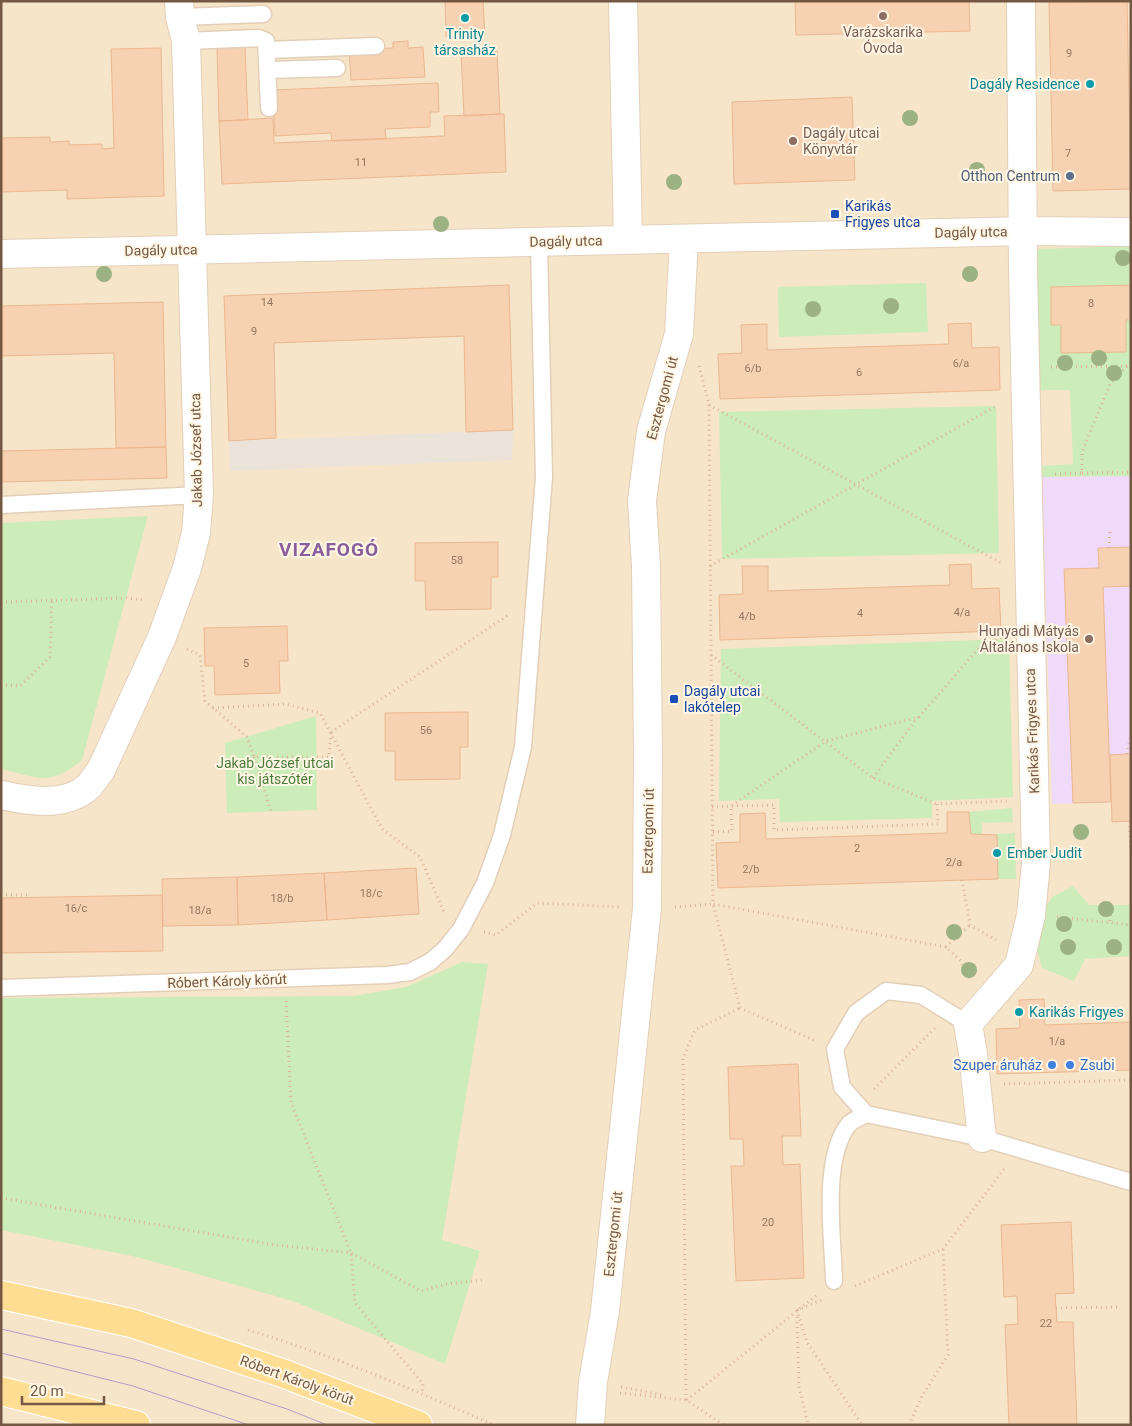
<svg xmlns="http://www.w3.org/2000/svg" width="1132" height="1426" font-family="Roboto,sans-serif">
	<rect width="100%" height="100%" fill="#fef3dc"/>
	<path fill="#f7e5ca" d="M1,1H1131V1425H1Z"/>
	<path fill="#ebe3da" d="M513,430L512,460L230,471L229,441Z"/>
	<path fill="#f0dafa" d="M1131,476V821L1112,822L1111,802L1052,804L1042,477Z"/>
	<path fill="#ccecba" d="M1131,246V285L1051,287V324L1061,325V353L1126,352V320H1131V476L1042,477V466L1073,464L1070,390H1037L1036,249Z
		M926,283L928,332L779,337L778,287Z
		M996,406L999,553L722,559L719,412Z
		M148,516L82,760C49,787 40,778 1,769V523Z
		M1009,639L1013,797L932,801V818L780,822L779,799L719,801L721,649Z
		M316,716L317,810L227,813L225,743Z
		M1012,808L1013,822L982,823V834H971L969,812Z
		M1015,833L1016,879H998L996,834Z
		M1073,886L1089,905H1131V956L1085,959L1074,981L1042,968L1035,942L1042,913L1052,897Z
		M462,962L488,964L442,1240L480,1251L445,1364L293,1301L137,1257L1,1230V998L354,996L406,987Z"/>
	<path fill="#f6d1b2" stroke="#eab890" d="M445,1H483L485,35L446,37Z
		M795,1H969L970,31L796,35Z
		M1127,1L1131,189L1053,191L1049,2Z
		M408,41V48L423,47L425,77L351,80L349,50L393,48V42Z
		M245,47L248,120L219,121L217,48Z
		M161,48L164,196L67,199V190L1,192V138L50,137V142L69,141V145L102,144V149L114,148L111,49Z
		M497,51L500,114L464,116L461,53Z
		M438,83L439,112H430V127L385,129L386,139L332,141L331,133L275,136L273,90Z
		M852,97L855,180L734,184L732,102Z
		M504,114L506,172L222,184L219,121L273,118L274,143L445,136L444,116Z
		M509,285L513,430L466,432L464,336L274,343L276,438L229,441L224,296Z
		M1131,285V320H1126V352L1061,353V325H1051V287Z
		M163,302L166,447L116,448L114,353L1,356V306Z
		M971,323L972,348L999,347L1000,390L720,399L718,354L742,353L741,325L767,324V350L949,344L948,324Z
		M166,447L167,478L1,482V451Z
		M498,542V577H491V609L426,610L425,581H415V543Z
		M1131,547V586L1103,587L1111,802L1073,803L1064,569L1099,568L1098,548Z
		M971,564L972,589L999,588L1001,631L720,640L719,595L743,594L742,566H768V591L950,585L949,565Z
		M287,626L288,661H279L280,693L215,695L214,666H205L204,628Z
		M468,712V747H460V779L395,780V751H385V713Z
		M1127,754H1131V821L1112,822L1110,755Z
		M947,812H969L971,834L997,835L998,879L718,888L716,843L740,842V814L765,813L766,839L947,833Z
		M416,868L419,914L327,920L324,873Z
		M324,873L327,920L238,925L237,877Z
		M237,877L238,925L163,926L162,879Z
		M162,895L163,951L1,953V898Z
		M1044,999L1045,1025L1131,1022V1070L997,1074L996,1029L1020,1028L1019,1000Z
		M798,1064L801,1136H782L783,1165L800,1164L804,1278L736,1281L731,1166H744L743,1139H730L728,1067Z
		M1071,1222L1074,1293L1055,1294L1057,1322H1073L1077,1425H1009L1005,1325L1018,1324L1017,1296L1004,1297L1001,1225Z"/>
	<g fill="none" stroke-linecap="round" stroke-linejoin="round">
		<defs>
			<path id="lane" d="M180,17L263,14
				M186,41L259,38L266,41L269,108
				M267,50L376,46
				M268,70L337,68
				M1,505L199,495
				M1,988L387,975L410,972L430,962L445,949L461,929L485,883L502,835L523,747L544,477L539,242
				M866,1114L842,1087L835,1049L856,1013L886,991L921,995L968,1024
				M834,1281C833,1239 821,1158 849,1124C853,1120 861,1117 866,1114L982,1138L1131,1182"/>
			<path id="street" d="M623,1L628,240
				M1,254L1024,231L1131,232
				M1,795C28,801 66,808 89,786C93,781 97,775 101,770L162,637L187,568L196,533L199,495L186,41L180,17L179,1
				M982,1138L973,1054L968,1024L1019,965L1031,915L1036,863L1023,270L1021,1
				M590,1425L593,1382L605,1311L647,908L648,758L646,566L642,501L651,431L679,334L684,239"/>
			<path id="primary" d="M1,1295L131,1323L282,1373L418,1425
				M1,1391L136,1425"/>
		</defs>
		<use href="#lane" stroke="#e3cfb8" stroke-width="19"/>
		<use href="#street" stroke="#e3cfb8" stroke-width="30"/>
		<use href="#primary" stroke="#fff" stroke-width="30"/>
		<path stroke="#dbb495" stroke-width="3" stroke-dasharray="1 4" stroke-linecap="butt" d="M699,366L709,404L713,904L946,947L961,961L970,978
			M1051,367L1131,366
			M709,405L1003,564
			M1082,473L1131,472
			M1055,474L1082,473V452L1110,384L1131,362
			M1109,548L1110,529
			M710,566L998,405
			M1,602L126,598L145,600
			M187,649L200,655L205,701L247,737L254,757H329L331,733
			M711,655L873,778L937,804
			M1,685L20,686L50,657L52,600
			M213,708L285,704L320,713L382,829L420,857L444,912
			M331,732L510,614
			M1127,754L1131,734
			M254,757L271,812
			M873,778L918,717
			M712,807L731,806L826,741L919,717L978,649L1004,636
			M1129,821L1131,856
			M713,832L732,831L731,806L774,805V830L938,824L937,804L1008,801
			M962,880L970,925L996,940
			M1,895H29
			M1110,905V923
			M675,907L713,904L740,1008L816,1041
			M1057,917L1131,925
			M484,932L496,935L537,903L621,907
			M946,947L970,925
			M286,1001L291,1102L351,1253L355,1303L423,1384L422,1394
			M1004,1084L1131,1080
			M874,1089L935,1028
			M1,1198L275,1245L351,1253L421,1291L446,1284L484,1280
			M855,1286L943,1249L1005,1168
			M1056,1308L1119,1307
			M797,1310L822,1300
			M797,1310L807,1342L862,1425
			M797,1317L799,1387L808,1425
			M248,1330C332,1355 414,1390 494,1425
			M621,1387L663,1395
			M620,1393L686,1400L724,1425
			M686,1400L683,1058L695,1030L740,1008
			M687,1400L818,1294
			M909,1425L922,1396L948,1355L943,1249"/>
		<use href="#lane" stroke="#fff" stroke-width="16"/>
		<use href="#street" stroke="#fff" stroke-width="28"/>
		<use href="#primary" stroke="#ffdd93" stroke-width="28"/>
		<path stroke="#b69cc7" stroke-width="1" d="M1,1329L134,1359L287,1409L327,1425
			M1,1353L133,1386L249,1425"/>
	</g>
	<g fill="#9cb283">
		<circle cx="910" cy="118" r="8"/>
		<circle cx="977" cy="170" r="8"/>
		<circle cx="674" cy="182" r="8"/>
		<circle cx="441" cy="224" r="8"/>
		<circle cx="1123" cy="258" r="8"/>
		<circle cx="104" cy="274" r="8"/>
		<circle cx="970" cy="274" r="8"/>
		<circle cx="891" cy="306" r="8"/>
		<circle cx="813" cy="309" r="8"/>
		<circle cx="1099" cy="358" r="8"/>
		<circle cx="1065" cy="363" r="8"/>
		<circle cx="1114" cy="373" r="8"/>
		<circle cx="1081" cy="832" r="8"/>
		<circle cx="1106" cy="909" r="8"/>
		<circle cx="1064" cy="924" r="8"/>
		<circle cx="954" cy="932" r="8"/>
		<circle cx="1068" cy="947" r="8"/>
		<circle cx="1114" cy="947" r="8"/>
		<circle cx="969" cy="970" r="8"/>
	</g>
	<g fill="#8d6e63" stroke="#fff6e5" stroke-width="2">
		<circle cx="883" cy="16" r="5"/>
		<circle cx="793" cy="141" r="5"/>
		<circle cx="1089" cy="639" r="5"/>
	</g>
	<g fill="#0f9aa8" stroke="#fff6e5" stroke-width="2">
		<circle cx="465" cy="18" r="5"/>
		<circle cx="1090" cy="84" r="5"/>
		<circle cx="997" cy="853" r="5"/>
		<circle cx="1019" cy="1012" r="5"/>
	</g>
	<circle fill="#5c6f8a" stroke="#fff6e5" stroke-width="2" cx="1070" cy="176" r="5"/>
	<g fill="#1a4fb4" stroke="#fff6e5" stroke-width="2">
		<rect x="830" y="209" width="10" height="10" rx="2.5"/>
		<rect x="669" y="694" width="10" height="10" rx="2.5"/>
	</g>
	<g fill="#3f7fe0" stroke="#fff6e5" stroke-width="2">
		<circle cx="1052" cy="1065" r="5"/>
		<circle cx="1070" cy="1065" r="5"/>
	</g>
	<g text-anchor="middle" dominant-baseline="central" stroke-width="4" stroke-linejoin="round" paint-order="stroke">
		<g font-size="11" fill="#95765f">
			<text x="1069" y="53">9</text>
			<text x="1068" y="153">7</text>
			<text x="361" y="162">11</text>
			<text x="267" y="302">14</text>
			<text x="1091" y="303">8</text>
			<text x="254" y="331">9</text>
			<text x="961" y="363">6/a</text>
			<text x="753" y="368">6/b</text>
			<text x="859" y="372">6</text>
			<text x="457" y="560">58</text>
			<text x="962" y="612">4/a</text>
			<text x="860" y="613">4</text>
			<text x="747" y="616">4/b</text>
			<text x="246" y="663">5</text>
			<text x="426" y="730">56</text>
			<text x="857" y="848">2</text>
			<text x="954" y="862">2/a</text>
			<text x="751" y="869">2/b</text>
			<text x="371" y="893">18/c</text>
			<text x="282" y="898">18/b</text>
			<text x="76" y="908">16/c</text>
			<text x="200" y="910">18/a</text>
			<text x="1057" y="1041">1/a</text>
			<text x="768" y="1222">20</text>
			<text x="1046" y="1323">22</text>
		</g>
		<g font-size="14" fill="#785e54" stroke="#fff6e5">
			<text x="883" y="32">Varázskarika<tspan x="883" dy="16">Óvoda</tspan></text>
			<text x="803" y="133" text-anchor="start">Dagály utcai<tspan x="803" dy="16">Könyvtár</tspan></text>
			<text x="1079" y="631" text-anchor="end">Hunyadi Mátyás<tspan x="1079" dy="16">Általános Iskola</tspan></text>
		</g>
		<g font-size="14" fill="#0d838f" stroke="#fff6e5" text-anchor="start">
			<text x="465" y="34" text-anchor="middle">Trinity<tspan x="465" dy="16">társasház</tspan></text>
			<text x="1080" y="84" text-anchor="end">Dagály Residence</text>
			<text x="1007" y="853">Ember Judit</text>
			<text x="1029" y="1012">Karikás Frigyes</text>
		</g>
		<g font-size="14" fill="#4e5e75" stroke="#fff6e5" text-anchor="end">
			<text x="1060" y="176">Otthon Centrum</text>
		</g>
		<g font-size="14" fill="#164399" stroke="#fff6e5" text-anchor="start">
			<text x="845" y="206">Karikás<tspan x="845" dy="16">Frigyes utca</tspan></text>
			<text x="684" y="691">Dagály utcai<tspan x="684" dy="16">lakótelep</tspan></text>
		</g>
		<g font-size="14" fill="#755843" stroke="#fff6e5">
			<text transform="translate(971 232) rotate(-1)">Dagály utca</text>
			<text transform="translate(566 241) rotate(-1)">Dagály utca</text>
			<text transform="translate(161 250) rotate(-1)">Dagály utca</text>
			<text transform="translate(662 398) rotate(-75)">Esztergomi út</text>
			<text transform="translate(196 450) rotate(-91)">Jakab József utca</text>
			<text transform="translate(1032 731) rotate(-92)">Karikás Frigyes utca</text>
			<text transform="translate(648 831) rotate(-89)">Esztergomi út</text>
			<text transform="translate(227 981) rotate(-2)">Róbert Károly körút</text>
			<text transform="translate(613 1234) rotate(-84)">Esztergomi út</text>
			<text transform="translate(297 1380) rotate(20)">Róbert Károly körút</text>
		</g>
		<g font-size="14" fill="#4b7d3a" stroke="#fff6e5">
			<text x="275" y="763">Jakab József utcai<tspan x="275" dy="16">kis játszótér</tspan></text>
		</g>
		<g font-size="14" fill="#366cbe" stroke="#fff6e5" text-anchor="end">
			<text x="1042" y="1065">Szuper áruház</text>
			<text x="1080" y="1065" text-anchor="start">Zsubi</text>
		</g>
		<g font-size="19" font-weight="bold" letter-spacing="1" fill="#895e9a" stroke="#fff6e5">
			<text x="329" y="549">VIZAFOGÓ</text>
		</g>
	</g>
	<rect width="1132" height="1426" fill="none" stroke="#755843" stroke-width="5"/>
	<path d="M22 1396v8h82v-8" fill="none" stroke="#755843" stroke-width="2.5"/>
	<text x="30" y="1396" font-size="15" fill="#755843" stroke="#fff6e5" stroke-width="4" paint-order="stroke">20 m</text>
</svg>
